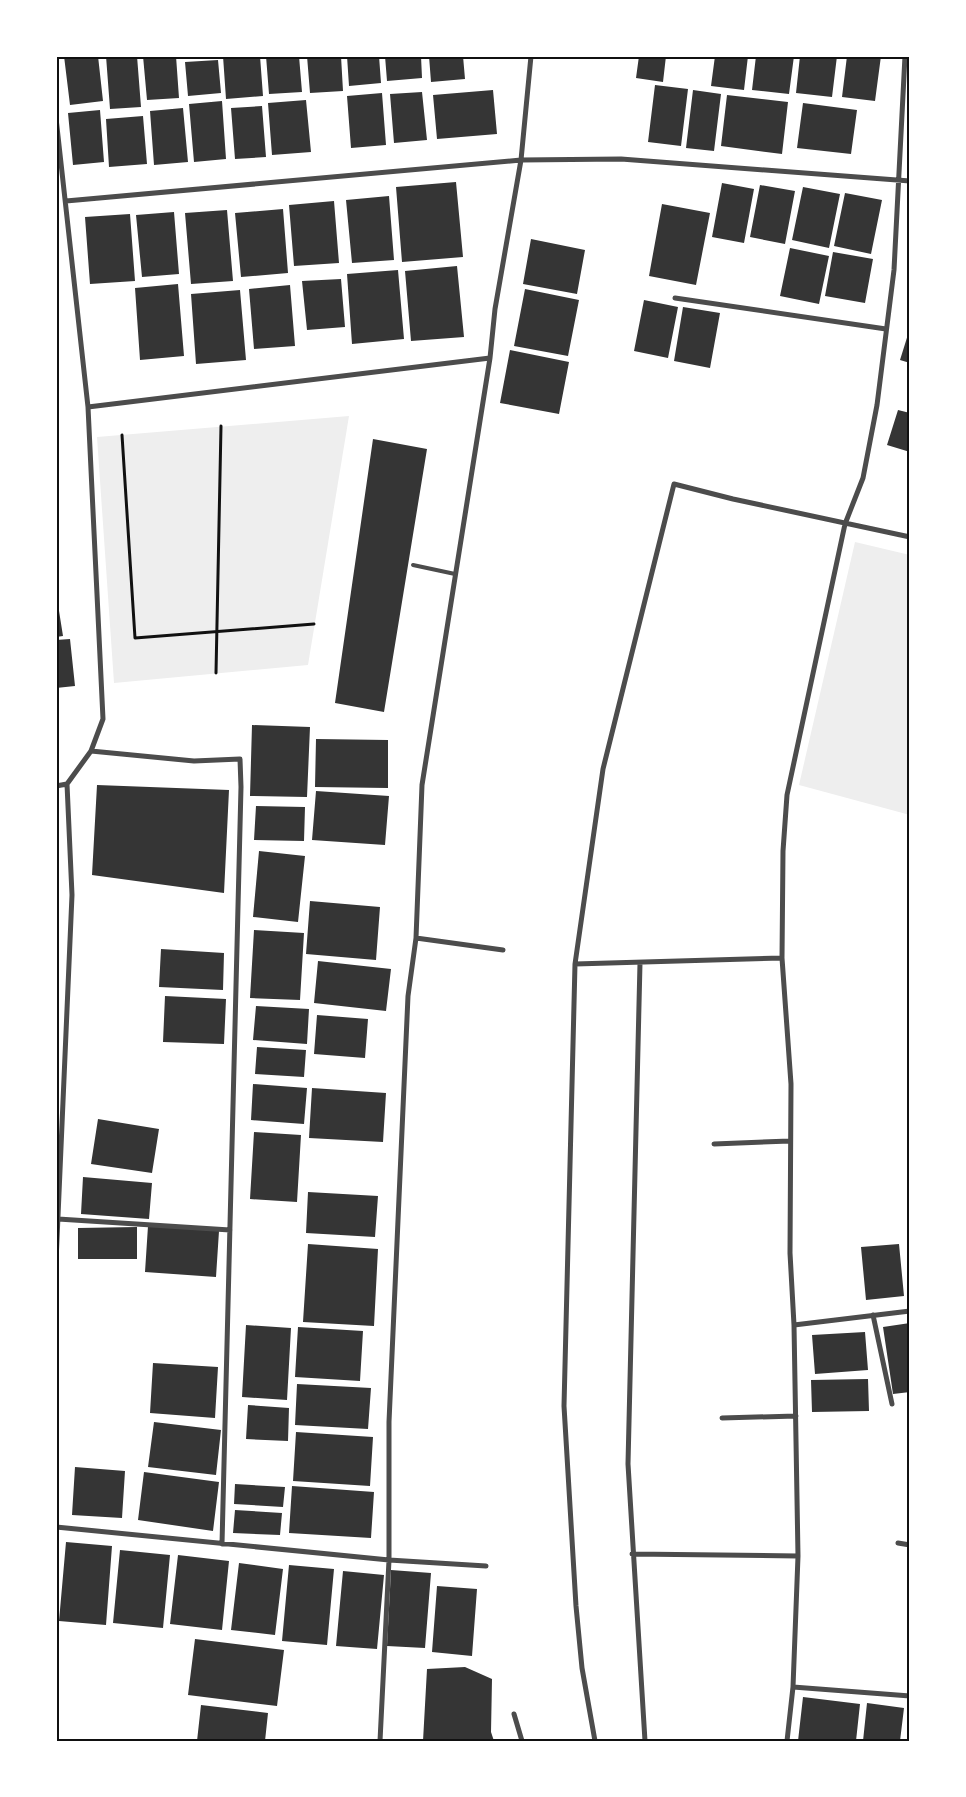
<svg xmlns="http://www.w3.org/2000/svg" width="966" height="1797" font-family="Manrope,sans-serif">
	<rect width="100%" height="100%" fill="#fff"/>
	<path fill="#eee" d="M349,416L308,665L114,683L97,437Z
		M855,542L910,555V815L799,785Z"/>
	<path fill="#353535" d="M64,56H98L103,101L70,105Z
		M106,56H137L141,107L110,109Z
		M143,56H176L179,98L147,100Z
		M223,56H260L263,96L226,99Z
		M266,56H299L302,92L269,94Z
		M307,56H341L343,91L310,93Z
		M347,56H379L381,83L349,86Z
		M385,56H421L422,78L387,81Z
		M429,56H463L465,79L431,82Z
		M639,56H666L663,82L636,78Z
		M715,56H748L744,90L711,86Z
		M756,56H794L789,94L752,90Z
		M800,56H837L832,97L796,93Z
		M847,56H881L875,101L842,97Z
		M218,60L221,93L188,96L185,62Z
		M655,85L688,89L681,146L648,142Z
		M493,90L497,134L437,139L433,95Z
		M693,90L721,94L714,151L686,148Z
		M422,92L427,140L394,143L390,94Z
		M382,93L386,145L351,148L347,96Z
		M727,95L788,102L782,154L721,146Z
		M306,100L311,152L272,155L268,103Z
		M222,101L226,159L194,162L189,104Z
		M803,103L857,110L851,154L797,148Z
		M262,106L266,157L235,159L231,108Z
		M183,108L188,162L154,165L150,111Z
		M100,110L104,162L73,165L68,113Z
		M143,116L147,164L109,167L106,119Z
		M456,182L463,257L402,262L396,187Z
		M722,183L754,189L744,243L712,237Z
		M760,185L795,191L785,244L750,237Z
		M803,187L840,194L829,248L792,240Z
		M845,193L882,200L871,254L834,246Z
		M389,196L394,260L352,263L346,200Z
		M334,201L339,263L294,266L289,205Z
		M662,204L710,213L696,285L649,276Z
		M283,209L288,273L241,277L235,213Z
		M227,210L233,281L191,284L185,213Z
		M174,212L179,274L142,277L136,215Z
		M130,214L135,281L90,284L85,217Z
		M531,239L585,250L577,294L523,284Z
		M790,248L829,256L819,304L780,296Z
		M833,252L873,259L865,303L825,296Z
		M457,266L464,337L411,341L405,271Z
		M398,270L404,339L352,344L347,274Z
		M341,279L345,327L307,330L302,281Z
		M178,284L184,356L140,360L135,288Z
		M290,285L295,346L254,349L249,289Z
		M525,289L579,300L568,356L514,346Z
		M240,290L246,360L196,364L191,294Z
		M644,300L678,307L668,358L634,351Z
		M683,307L720,313L710,368L674,361Z
		M910,328V363L900,360Z
		M510,350L569,362L559,414L500,403Z
		M898,410L910,413V452L887,445Z
		M373,439L427,449L384,712L335,703Z
		M56,592L63,636L56,637Z
		M70,639L75,686L56,688V640Z
		M252,725L310,727L307,797L250,796Z
		M316,739L388,740V788L315,787Z
		M97,785L229,790L224,893L92,875Z
		M316,791L389,796L385,845L312,840Z
		M256,806L305,807L304,841L254,840Z
		M259,851L305,856L298,922L253,917Z
		M310,901L380,907L376,960L306,954Z
		M254,930L304,933L300,1000L250,998Z
		M161,949L224,953L223,990L159,987Z
		M318,961L391,969L386,1011L314,1003Z
		M165,996L226,999L224,1044L163,1042Z
		M256,1006L309,1009L307,1044L253,1040Z
		M317,1015L368,1019L365,1058L314,1054Z
		M257,1047L306,1050L304,1077L255,1074Z
		M253,1084L307,1088L304,1124L251,1120Z
		M312,1088L386,1093L383,1142L309,1138Z
		M98,1119L159,1129L152,1173L91,1164Z
		M254,1132L301,1135L297,1202L250,1199Z
		M83,1177L152,1183L149,1219L81,1214Z
		M308,1192L378,1196L375,1237L306,1233Z
		M148,1226L219,1231L216,1277L145,1272Z
		M137,1227V1259H78V1228Z
		M308,1244L378,1249L374,1326L303,1322Z
		M899,1244L904,1296L866,1300L861,1247Z
		M910,1323V1392L893,1394L883,1327Z
		M246,1325L291,1328L287,1400L242,1397Z
		M298,1327L363,1331L360,1381L295,1377Z
		M865,1332L868,1370L815,1374L812,1335Z
		M153,1363L218,1367L215,1418L150,1413Z
		M868,1379L869,1411L812,1412L811,1380Z
		M297,1384L371,1388L368,1429L295,1425Z
		M248,1405L289,1408L288,1441L246,1439Z
		M154,1422L221,1430L216,1475L148,1467Z
		M296,1432L373,1437L370,1486L293,1481Z
		M75,1467L125,1471L122,1518L72,1515Z
		M144,1472L219,1482L213,1531L138,1520Z
		M235,1484L285,1487L283,1507L234,1504Z
		M292,1486L374,1492L371,1538L289,1533Z
		M235,1510L282,1513L280,1535L233,1533Z
		M66,1542L112,1546L106,1625L59,1621Z
		M120,1550L170,1555L163,1628L113,1623Z
		M178,1555L229,1561L222,1630L170,1624Z
		M239,1563L283,1569L275,1635L231,1630Z
		M289,1565L334,1569L327,1645L282,1641Z
		M391,1570L431,1573L425,1648L387,1646Z
		M343,1571L384,1575L377,1649L336,1646Z
		M437,1586L477,1589L472,1656L432,1652Z
		M195,1639L284,1650L277,1706L188,1695Z
		M465,1667L492,1679L491,1732L494,1741H423L427,1669Z
		M803,1697L860,1704L856,1741H798Z
		M867,1703L904,1708L900,1741H863Z
		M201,1705L268,1713L265,1741H197Z"/>
	<g fill="none" stroke-linecap="round" stroke-linejoin="round">
		<path stroke="#111" stroke-width="3" d="M122,435L135,638L314,624
			M216,673L221,426"/>
		<path stroke="#4c4c4c" stroke-width="4" d="M413,565L455,574"/>
		<path stroke="#4c4c4c" stroke-width="5" d="M56,118L88,407L103,719L91,751L67,784
			M66,201L521,160L621,159L910,181
			M675,298L886,329
			M88,407L490,358
			M91,751L194,761L240,759L241,787L222,1544
			M56,786L67,784L72,895L56,1262
			M416,938L503,950
			M640,963L628,1464L645,1741
			M575,964L782,958
			M714,1144L790,1141
			M58,1219L230,1230
			M873,1315L892,1404
			M794,1325L910,1311
			M722,1418L796,1416
			M56,1527L389,1560V1422L408,996L416,938L422,785L490,358L495,309L521,160L531,56
			M898,1543L910,1545
			M632,1554L798,1556
			M793,1687L910,1696
			M514,1714L522,1741
			M380,1741L389,1560L486,1566
			M595,1741L582,1668L576,1606L564,1406L575,964L603,769L674,484L733,499L910,537
			M787,1741L793,1687L798,1556L794,1325L790,1253L791,1084L782,958L783,851L787,795L845,524L863,478L877,405L894,270L905,56"/>
	</g>
	<rect width="966" height="1797" fill="none" stroke="#ffffff" stroke-width="115"/>
	<rect x="58" y="58" width="850" height="1682" fill="none" stroke="#111" stroke-width="2"/>
</svg>
